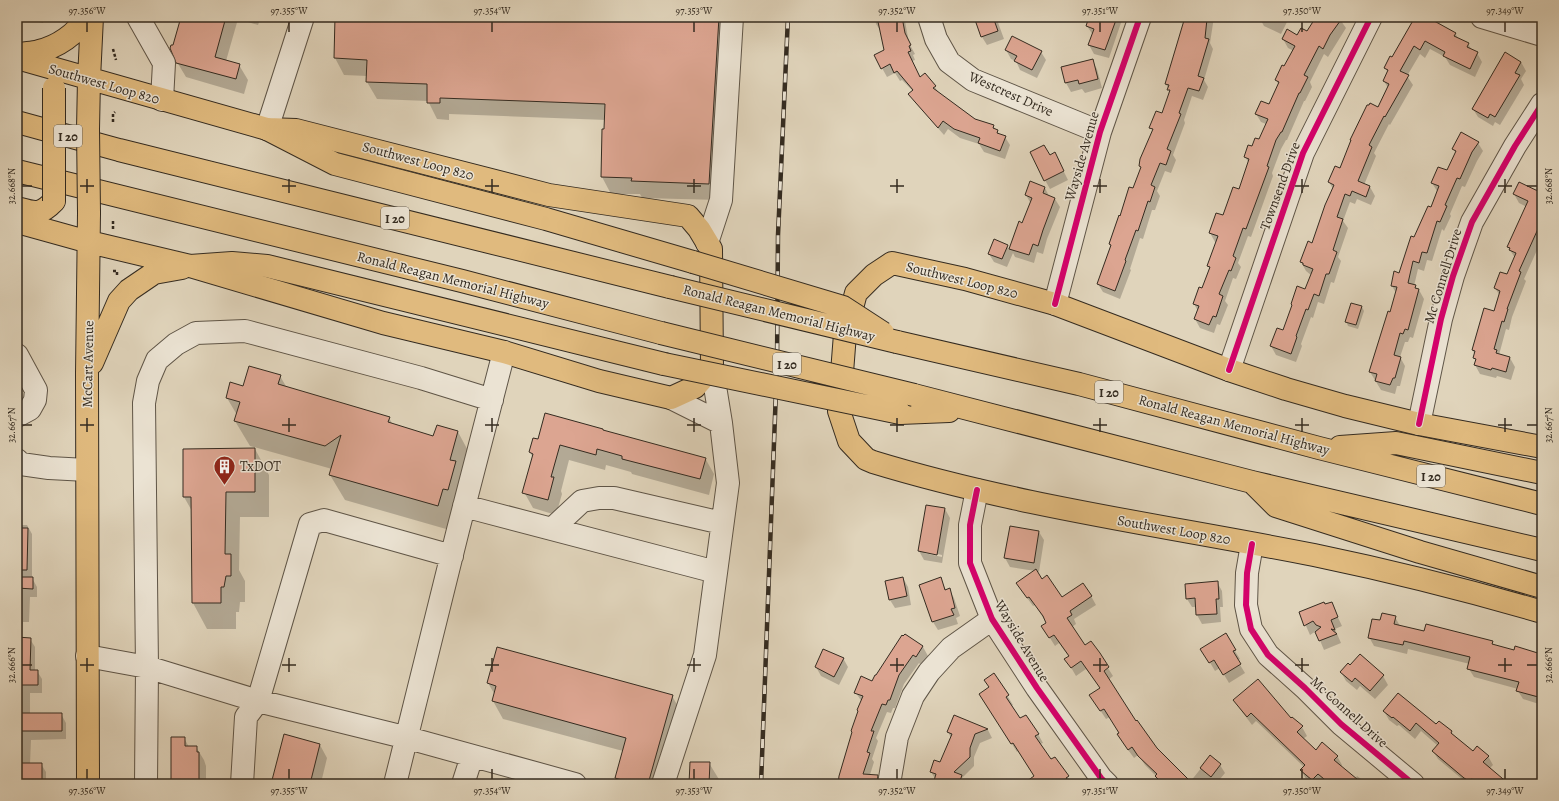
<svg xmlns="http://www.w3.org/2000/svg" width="1559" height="801" font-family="Alegreya,serif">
	<rect width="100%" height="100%" fill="#e0d4bb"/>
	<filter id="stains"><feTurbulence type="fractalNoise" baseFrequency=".005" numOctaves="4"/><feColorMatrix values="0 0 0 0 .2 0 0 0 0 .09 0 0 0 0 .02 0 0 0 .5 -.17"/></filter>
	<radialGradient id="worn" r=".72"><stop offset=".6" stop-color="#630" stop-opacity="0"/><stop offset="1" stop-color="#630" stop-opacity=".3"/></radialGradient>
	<path fill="#0003" fill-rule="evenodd" d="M17,17H45L43,23Z
		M182,17H261L258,25L238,19L226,61L239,65L248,80L244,94L186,77L177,62L174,47Z
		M336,17H738L719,200L642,198L640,194H611L602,177L603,130H605L606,120L449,114V120L437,119L428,101L377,99L367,82V76L344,75L335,58Z
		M875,17H903L905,21L909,43L915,54L913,55L915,60L912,61L920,78L924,74L935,87L940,95L975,120L993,126L1000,135L1005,137L1010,145L1005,159L984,152L979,144L960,138L948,129L944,135L915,102L910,94L913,91L902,80L900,81L895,73L887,77L882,68L885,50L882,33L876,24Z
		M996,17L1004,39L987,45L982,37L975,18Z
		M1090,17H1123L1109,58L1094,54L1089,45L1093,35L1087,26Z
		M1186,17H1214L1210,43L1213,49L1204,80L1208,87L1203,100L1192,96L1184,120L1185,123L1173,155L1176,160L1171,173L1165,171L1157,191L1160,196L1155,210H1152L1143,239L1140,238L1130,269L1131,270L1120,299L1103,292L1098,284L1112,247L1110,244L1142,169L1140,166L1153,131L1151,128L1162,115L1170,93L1166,84Z
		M1259,17H1284L1287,22L1281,34L1264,26Z
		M1317,17H1344L1341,21L1346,28L1328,57L1324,54L1310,82L1312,87L1305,101H1304L1287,140H1286L1281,149L1272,173L1273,176L1251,237L1248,236L1238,263L1241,267L1236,279L1233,278L1225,301L1228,305L1220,325L1217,324L1214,333L1200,328L1195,319L1198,311L1194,304L1203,290L1210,269L1208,266L1217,242H1215L1210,233L1240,191L1249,163L1245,157L1260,141L1266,124L1261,122L1256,114L1269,105L1279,85L1276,80L1294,51L1288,48L1283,39L1298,36L1307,32Z
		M1416,17H1425L1455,33L1459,40L1468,44L1472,50L1477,53L1482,62L1475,77L1450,65L1445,57L1430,49L1425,58L1420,54L1407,76L1413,85L1390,125L1389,124L1374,153L1376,156L1364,185L1370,187L1375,196L1371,205L1357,199L1355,204L1350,202L1343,221L1348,228L1338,257L1341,261L1334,283L1331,282L1324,304L1318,302L1313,318L1311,317L1301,344L1302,346L1296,362L1276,355L1271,346L1283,331L1306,290L1311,275L1306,271L1301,262L1313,244L1333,189L1329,182L1340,169L1378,108L1388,88L1384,81L1388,72L1385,68L1393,59Z
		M1006,50L1041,52L1046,60L1037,78L1020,70L1016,61L1011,59Z
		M1092,60L1097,69L1102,88L1085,93L1082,89L1071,92L1066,83L1062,67Z
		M1521,62L1526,71L1521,79L1524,85L1500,125L1495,122L1493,126L1478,117L1473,109Z
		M1478,143L1483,151L1477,161L1465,187L1462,186L1450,214L1451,216L1444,231L1442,229L1432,261L1427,260L1424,271L1418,269L1414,286L1419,290L1424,299L1413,338L1410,337L1408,342H1405L1400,357L1405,366L1400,386H1397L1395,394L1381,390L1370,372L1391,313L1396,293L1392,286L1399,274L1415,238L1431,208L1437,191L1432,183L1448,172L1456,153L1453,149Z
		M1050,156L1059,162L1068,180L1050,189L1045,180Z
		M1542,179V239L1524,279L1526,281L1512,317L1509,330L1506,329L1499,355L1510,358L1515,367L1511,380L1497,376L1496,378L1480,374L1475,365L1476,361L1473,350L1495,313L1500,296L1495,288L1508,275L1515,258L1508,247L1527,207L1519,203L1514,194L1535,191Z
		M1045,188L1049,196L1055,199L1060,207L1047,239L1043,254L1037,252L1034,263L1015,257L1013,253L1007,267L994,262L989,254L1007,246L1010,250L1019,223L1023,224L1031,204L1026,195Z
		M1352,304L1362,307L1364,311L1358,329L1348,326L1346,321Z
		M280,376L287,388L389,418L393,425L434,437L437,426L458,432L472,458L453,531L345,500L330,475L332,469L250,446L235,421L237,415L227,398L244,387Z
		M538,441L705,458L714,474L709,495L632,474L631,472L606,465L605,470L569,460L561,491L562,494L556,515L533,508L524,492L533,458L530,452Z
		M255,449L269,475V517H240L239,570L245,581V602H240L239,612H236V629H207L193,603L192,511L184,497Z
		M945,509L950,518L942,563L924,560L919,551ZM924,551L942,555V557L924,553Z
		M17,525H27L32,534V578L37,587V597H30L29,622H23L22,639H30L35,647V671H37L42,679V693H30V714H61L66,723V739L31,740L30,764H41L46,772V784H17Z
		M1039,532L1044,540L1039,572L1036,571L1042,580L1062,598L1091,596L1096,605L1074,619L1076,624L1072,627L1085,646L1099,654L1113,676L1108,680L1136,722L1156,748L1190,782L1210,757L1220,765L1225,773L1216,784H1161L1156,776L1145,765L1138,755L1134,758L1123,743L1120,733L1110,717L1106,719L1096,704L1101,689L1086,669L1076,676L1066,659L1069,657L1059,643L1055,646L1048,635L1047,624L1035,605L1033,606L1022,591L1035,571L1010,567L1005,558Z
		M903,578L908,587L911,605L895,608L890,600Z
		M940,578L946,590L949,589L954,598L960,616L956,618L958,624L938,630L933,622L921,585Z
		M1217,582L1222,591L1223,607H1220L1221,622L1202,624L1197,615V607H1192L1187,599Z
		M1331,603L1342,626L1335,629L1341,643L1324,650L1316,631L1310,635L1300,612Z
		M1395,617L1400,626L1425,632L1492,642L1494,646L1515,651L1541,655L1542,657V705L1523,699L1518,691V689L1474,677L1469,669L1470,664L1408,649L1407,654L1374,646L1369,637L1381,622Z
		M905,635L923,647L928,656L921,665L919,663L904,684L895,708H893L891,713L887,712L876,738L878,741L872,759L874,762L869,778L873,784H838L839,776L862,702L856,693L873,682Z
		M1225,635L1240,659L1237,660L1245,673L1229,683L1220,668L1215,671L1202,649Z
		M843,658L848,667L839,685L821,676L816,667Z
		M1350,666L1383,676L1388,685L1375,699L1360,686L1357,690L1346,681L1341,672Z
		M994,674L1013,705L1011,706L1020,720L1038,734L1043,743L1040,744L1051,761L1055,758L1072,784H1034L1035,777L1018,751L1017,752L985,702Z
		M488,683L672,696L682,713L663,784H619L616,778L623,751L503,719L493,701L495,695Z
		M1235,700L1291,720L1302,727L1307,736L1303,739L1316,751L1337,756L1342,765L1341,767L1355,779L1357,776L1368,784H1326L1323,782L1321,784H1312L1306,779L1301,770L1304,767L1256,721L1252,725L1240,709Z
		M1384,711L1436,726L1451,732L1454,737L1473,752L1488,756L1493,765L1490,768L1508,784H1468L1438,759L1433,751L1438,746L1421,731L1415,739L1399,725L1397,726L1389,720Z
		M954,716L988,730L992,738L980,743L974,757V766L960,780L961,784H934L936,780L931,772L941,763L951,738L948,732Z
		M284,735L320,745L327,758L321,783L326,784H272Z
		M172,738H184L189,747H196L204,760L206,766V784H173Z
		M709,763L720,781L719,784H690Z"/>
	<path fill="#dca591" stroke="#342b20" d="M181,17H226L215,57L240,64L236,79L176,63L170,48L171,45H173Z
		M335,17H719L709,184L631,181L632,178L601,177L602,129H604L605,104L440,98V103H427V84L366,82L367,60L334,58Z
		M877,17H902L905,33L911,45L909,46L911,51L908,52L920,77L925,73L936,86L933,88L975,119L994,125L993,128L998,130L997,133L1006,136L1000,151L978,143L980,138L954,129L943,121L938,128L908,94L913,90L897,71L894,73L890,64L881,69L874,55L884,50Z
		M974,17H993L998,31L981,37Z
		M1089,17H1106L1116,20L1105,50L1088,45L1094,29L1086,26Z
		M1185,17H1206L1205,19H1207L1205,38L1209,39L1198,76L1204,78L1199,91L1188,88L1179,113L1181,114L1167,149L1171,151L1166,165L1160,163L1151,185L1155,187L1150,202L1148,201L1138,231L1136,230L1125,260L1126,261L1115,291L1097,284L1111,245L1109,244L1119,215L1120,216L1129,187L1133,188L1141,167L1139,166L1140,159L1153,129L1149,128L1156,111L1162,113L1170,90H1167L1169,85L1165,84Z
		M1316,17H1343L1330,35L1323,49L1319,46L1304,75L1308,77L1300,93H1299L1282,132H1281L1276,140L1267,166L1269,167L1246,229L1243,228L1233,256L1236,258L1231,271L1229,270L1219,294L1223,296L1216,317L1213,316L1209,325L1194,319L1199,306L1193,304L1199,287L1202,288L1210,267L1207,266L1218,236L1209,233L1216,213L1223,215L1233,187L1239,189L1249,159L1244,157L1248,145L1252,146L1255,138L1259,139L1268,119L1255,114L1261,101L1269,104L1279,82L1275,80L1282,65L1284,66L1295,46L1282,39L1287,29L1297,35L1301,28L1307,31Z
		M1415,17H1427L1456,33L1454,36L1469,43L1467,47L1478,52L1470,69L1443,56L1445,52L1425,41L1420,50L1414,46L1400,71L1409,75L1385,117L1384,116L1369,145L1372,147L1358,181L1370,186L1366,197L1352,191L1350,196L1345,194L1337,217L1343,219L1333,250L1337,252L1329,274H1326L1319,296L1314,294L1308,310L1306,309L1296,336L1297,337L1291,354L1270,346L1277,328L1283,330L1292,305L1291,304L1297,286L1305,289L1313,269L1303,265V263L1300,262L1308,241L1312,243L1325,205L1334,185L1328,182L1335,166L1340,168L1351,140H1350L1367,105H1369L1370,103L1378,107L1389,84L1383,81L1388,70L1384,68L1390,56L1392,57Z
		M1012,36L1042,51L1032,70L1014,61L1017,56L1005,50Z
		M1505,52L1521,62L1515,73L1520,75L1495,117L1490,114L1488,118L1472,109Z
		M1093,59L1098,79L1079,84L1078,80L1065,83L1061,67Z
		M1461,132L1479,142L1472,152L1460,179L1457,178L1445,205L1447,206L1440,222L1437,221L1427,253L1422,252L1419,263L1413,261L1408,283L1416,285L1415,288L1419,289L1408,330L1405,329L1403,334L1400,333L1394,355L1401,357L1395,378H1393L1390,385L1375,381L1377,374L1369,372L1388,311L1390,312L1397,287L1391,286L1394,271L1399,273L1411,236L1414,237L1428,206L1431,207L1439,186L1431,183L1438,167L1447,170L1456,151L1452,149Z
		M1044,145L1050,155L1055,152L1064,171L1044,181L1030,152Z
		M1030,181L1045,187L1043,193L1055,198L1043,230L1038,246L1033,244L1029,255L1009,249L1019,221L1022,223L1032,198L1025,195Z
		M1519,182L1542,193V220L1519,271L1521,272L1507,309H1508L1504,322L1502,321L1494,349L1497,350L1496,353L1510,357L1506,372L1492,368L1491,370L1474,365L1476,359L1473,358L1475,351L1472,350L1484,308L1494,311L1500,291L1494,288L1500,272L1507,274L1516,253L1509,250L1510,248L1507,247L1528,201L1513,194Z
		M994,239L1008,245L1002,259L988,254Z
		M1351,303L1362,306L1356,325L1345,322Z
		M249,366L281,375L278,384L390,417L388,422L433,436L437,425L458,431L450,460L456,461L448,490L443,489L438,506L329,475L341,435L325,446L234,421L240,402L226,398L230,382L243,386Z
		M545,413L603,429V430L706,458L700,479L622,459V456L597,449L596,455L560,445L551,477H554L548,500L522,493L533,454L529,452L533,438L538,439Z
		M255,448V492H226L225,554H231V576H226L224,587H221V603H192L191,497H183V449Z
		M926,505L945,508L937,555L918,551Z
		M1010,526L1039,531L1034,563L1004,558Z
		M17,528H28L27,570H17Z
		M1036,569L1042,579L1047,575L1062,597L1083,583L1092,596L1070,611L1072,615L1067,618L1085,645L1091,641L1100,653L1109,667L1104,671L1136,721L1137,720L1157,748L1193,784H1163L1155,776L1157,774L1138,756L1132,747L1128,750L1117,734L1119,733L1104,709L1100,711L1089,695L1100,688L1081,661L1071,668L1064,659L1069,656L1054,635L1049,638L1041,626L1046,623L1043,616L1029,597L1027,598L1016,583Z
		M17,577H33V589L17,588Z
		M903,577L907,596L889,600L885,581Z
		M941,577L945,590L950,588L955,608L951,609L954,615L932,622L919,585Z
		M1218,581L1219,599H1216L1217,614L1196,615L1195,598L1186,599L1185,584Z
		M1324,602L1325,604L1332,602L1338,617L1331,620L1335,630L1331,629L1337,634L1319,641L1315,632L1321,627L1316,625L1313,621L1304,626L1299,612Z
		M1382,613L1396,616L1394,624L1424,631L1426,624L1493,641L1492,644L1514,650L1515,646L1541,654L1539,661L1542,662V698L1516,691L1519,682L1467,669L1470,657L1404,641L1403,645L1368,638L1372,619L1380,620Z
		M1226,633L1236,650L1233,651L1241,664L1223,675L1214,660L1209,663L1200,649Z
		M905,634L923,646L916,657L913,655L899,675L890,700H888L886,705L882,704L871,731H874L867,752L870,753L863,774L878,775L877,784H838L839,776L852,732L851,731L858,711L857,710L863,696L854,693L861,676L872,681L875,675H876L902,635L903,636Z
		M17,637L31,638L30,670H38V685H17Z
		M497,647L673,695L648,784H636L615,778L626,738L492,701L496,686L487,683Z
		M823,649L844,658L834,677L815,667Z
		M1360,654L1384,675L1370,691L1355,678L1352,682L1340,672L1348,663L1350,665Z
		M994,673L1009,695L1006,697L1020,718L1026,715L1039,734L1035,736L1051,759L1055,757L1069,776L1066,778L1070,784H1023L1034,776L1013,743L1011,744L979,694L989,687L984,680Z
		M1258,679L1291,718L1292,717L1303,726L1297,732L1316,750L1322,742L1338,756L1334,760L1363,784H1330L1318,774L1312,780L1300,770L1305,765L1251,713L1247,717L1233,700Z
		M1398,693L1436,724L1439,721L1452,731L1451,733L1473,751L1477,746L1489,756L1483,762L1509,784H1478L1472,779L1469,781L1464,778L1432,751L1439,743L1416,723L1410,731L1393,717L1392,718L1383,711Z
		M17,713H62V731H17Z
		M954,715L988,729L975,734L970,748V757L954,772L962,775L959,784H933L936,774L930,772L934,760L940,762L952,734L947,732Z
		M284,734L320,744L310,784H271Z
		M171,737H185V746H197V752H199V781H196V784H174V782H171Z
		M1210,755L1221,764L1211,777L1200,768Z
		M690,762H710L709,784H689Z
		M17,763H42V784H17Z"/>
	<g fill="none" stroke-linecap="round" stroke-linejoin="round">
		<defs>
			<path id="minor" d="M138,17L164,63L162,100
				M929,17L936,39L949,62L973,80L1100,132
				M1482,17L1542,35
				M267,129L303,17
				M707,243L721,200L732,17
				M1055,304L1100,132L1140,17
				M17,355L36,390L35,400L30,409L17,416
				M1229,370L1303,153L1371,17
				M671,398L721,423
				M1419,424L1441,319L1453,276L1472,222L1515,146L1542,104
				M17,460L21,464L49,468L87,470
				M977,490L970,525V563L992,619L1037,688L1101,778L1107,784
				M464,506L716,572
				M552,529L582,501L599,498H614L722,523
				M1252,544L1247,573L1246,605L1251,629L1268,655L1305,688L1341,724L1413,784
				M87,656L147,667L258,701L408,738L575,784
				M146,784L147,667L144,403L148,381L157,360L176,344L196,333L245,331L421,378L492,400
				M242,784L246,717L258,701L310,524L324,520L452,556
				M395,784L458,530L504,352
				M463,784L472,756
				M663,784L705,655L728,483L721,423L712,368
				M889,784L897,737L913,696L929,672L951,648L992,619"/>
			<path id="major" d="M17,55C24,53 32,53 39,51C57,47 77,34 86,17
				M17,58L267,129L296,130L549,195L688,216L699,229L711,249L712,368L695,387L671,398L599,381L504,352L383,323L190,266L89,242L17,222
				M88,129L89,79L92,17
				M17,208C35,213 40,216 54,201
				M92,363L119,301L129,290L154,273L182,268
				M1542,447L1419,424L1345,406L1286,389L1229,370L1055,304L965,279L892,263L874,275L856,293L845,334L839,411L849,441L866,459L873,462C1017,506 1167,526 1314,555C1391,571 1467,590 1542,612
				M88,784L87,373L89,213"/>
			<path id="highway" d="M17,122L119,150L670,287
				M267,129L335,164L546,219L693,262
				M17,171L462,281L661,333
				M190,266L232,263L267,266L664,364
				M897,342L1079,384L1319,448L1542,504
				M914,395L1252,482L1542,550
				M900,413L949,411
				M1340,447L1396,443L1542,473
				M1252,482L1276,506L1420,552L1542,587"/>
		</defs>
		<use href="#minor" stroke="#5f5547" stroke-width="24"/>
		<use href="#major" stroke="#342b20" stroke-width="24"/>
		<use href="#highway" stroke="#342b20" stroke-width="24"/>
		<path stroke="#342b20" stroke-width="2.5" stroke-dasharray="3 2" stroke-linecap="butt" d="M113,49L116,60
			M113,122V114L115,112
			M113,221V230
			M113,271H117V276"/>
		<use href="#minor" stroke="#ebe3d3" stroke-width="22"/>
		<use href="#major" stroke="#e0ba7e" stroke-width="22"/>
		<use href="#highway" stroke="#e0ba7e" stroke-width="22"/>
		<defs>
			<path id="rail" d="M761,784L777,364L778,235L788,17"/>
		</defs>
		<use href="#rail" stroke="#342b20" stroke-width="4.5"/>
		<use href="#rail" stroke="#ebe3d3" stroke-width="3" stroke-dasharray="9" stroke-linecap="butt"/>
		<defs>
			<path id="major-bridge" d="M54,88V201
				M88,129L89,213"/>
			<path id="highway-bridge" d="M693,262L843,307L883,333
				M670,287L897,342
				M661,333L914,395
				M664,364L900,413"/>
		</defs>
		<use href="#major-bridge" stroke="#342b20" stroke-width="24" stroke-linecap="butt"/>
		<use href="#highway-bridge" stroke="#342b20" stroke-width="24" stroke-linecap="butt"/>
		<use href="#major-bridge" stroke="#e0ba7e" stroke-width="22"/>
		<use href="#highway-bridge" stroke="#e0ba7e" stroke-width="22"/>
		<defs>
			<path id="cycleway" d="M1055,304L1100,132L1140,17
				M1229,370L1303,153L1371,17
				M1419,424L1441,319L1453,276L1472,222L1515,146L1542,104
				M977,490L970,525V563L992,619L1037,688L1101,778L1107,784
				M1252,544L1247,573L1246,605L1251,629L1268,655L1305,688L1341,724L1413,784"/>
		</defs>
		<use href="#cycleway" stroke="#ebe3d3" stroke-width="8"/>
		<use href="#cycleway" stroke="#d6006c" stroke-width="6"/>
	</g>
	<path fill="none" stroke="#342b20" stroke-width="1.5" d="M87,22V32M289,22V32M492,22V32M694,22V32M897,22V32M1100,22V32M1302,22V32M1505,22V32M87,179V193M289,179V193M492,179V193M694,179V193M897,179V193M1100,179V193M1302,179V193M1505,179V193M22,186H32M80,186H94M282,186H296M485,186H499M687,186H701M890,186H904M1093,186H1107M1295,186H1309M1498,186H1512M1527,186H1537M87,418V432M289,418V432M492,418V432M694,418V432M897,418V432M1100,418V432M1302,418V432M1505,418V432M22,425H32M80,425H94M282,425H296M485,425H499M687,425H701M890,425H904M1093,425H1107M1295,425H1309M1498,425H1512M1527,425H1537M87,658V672M289,658V672M492,658V672M694,658V672M897,658V672M1100,658V672M1302,658V672M1505,658V672M22,665H32M80,665H94M282,665H296M485,665H499M687,665H701M890,665H904M1093,665H1107M1295,665H1309M1498,665H1512M1527,665H1537M87,769V779M289,769V779M492,769V779M694,769V779M897,769V779M1100,769V779M1302,769V779M1505,769V779"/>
	<defs>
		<symbol id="building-pin" viewBox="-11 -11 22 30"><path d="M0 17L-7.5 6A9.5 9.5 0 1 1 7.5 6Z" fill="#8f2418" stroke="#ebe3d3"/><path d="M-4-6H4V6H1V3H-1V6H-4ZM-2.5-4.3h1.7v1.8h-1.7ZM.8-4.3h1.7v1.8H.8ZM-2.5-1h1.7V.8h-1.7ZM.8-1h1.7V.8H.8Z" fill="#fff"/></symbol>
	</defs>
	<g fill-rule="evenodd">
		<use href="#building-pin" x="212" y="454" width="25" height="34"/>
	</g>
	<g text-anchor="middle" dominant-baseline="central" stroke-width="3" stroke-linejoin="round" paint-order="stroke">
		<g fill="#ebe3d3" stroke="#6b6256" stroke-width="1">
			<rect x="54" y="125" width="28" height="22" rx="3"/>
			<rect x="381" y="207" width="28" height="22" rx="3"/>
			<rect x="773" y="353" width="28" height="22" rx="3"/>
			<rect x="1095" y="381" width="28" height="22" rx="3"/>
			<rect x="1417" y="465" width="28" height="22" rx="3"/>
		</g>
		<g font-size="13" font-weight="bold" fill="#342b20">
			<text x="68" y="136">I 20</text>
			<text x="395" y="218">I 20</text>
			<text x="787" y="364">I 20</text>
			<text x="1109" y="392">I 20</text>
			<text x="1431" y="476">I 20</text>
		</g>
		<g font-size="14" fill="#342b20" stroke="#ebe3d3">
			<text transform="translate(104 84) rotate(16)">Southwest Loop 820</text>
			<text transform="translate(1011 94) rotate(24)">Westcrest Drive</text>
			<text transform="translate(1082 156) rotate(-74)">Wayside Avenue</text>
			<text transform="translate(418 161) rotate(15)">Southwest Loop 820</text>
			<text transform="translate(1280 186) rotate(-70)">Townsend Drive</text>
			<text transform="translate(1443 276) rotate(-73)">Mc Connell Drive</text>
			<text transform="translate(453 280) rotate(14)">Ronald Reagan Memorial Highway</text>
			<text transform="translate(962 280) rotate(14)">Southwest Loop 820</text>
			<text transform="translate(779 313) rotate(14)">Ronald Reagan Memorial Highway</text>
			<text transform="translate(88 364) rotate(-89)">McCart Avenue</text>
			<text transform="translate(1234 425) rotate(15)">Ronald Reagan Memorial Highway</text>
			<text transform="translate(1174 530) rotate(10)">Southwest Loop 820</text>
			<text transform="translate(1022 641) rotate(59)">Wayside Avenue</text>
			<text transform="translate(1349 712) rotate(42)">Mc Connell Drive</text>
		</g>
		<g font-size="14" fill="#342b20" stroke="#ebe3d3" text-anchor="start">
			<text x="240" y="466">TxDOT</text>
		</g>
	</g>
	<rect width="1559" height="801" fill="none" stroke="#e0d4bb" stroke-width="44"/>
	<rect x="22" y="22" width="1515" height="757" fill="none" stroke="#342b20" stroke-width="1.5"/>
	<g font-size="10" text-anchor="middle" fill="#342b20">
		<text x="87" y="14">97.356°W</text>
		<text x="289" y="14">97.355°W</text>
		<text x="492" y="14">97.354°W</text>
		<text x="694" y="14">97.353°W</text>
		<text x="897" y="14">97.352°W</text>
		<text x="1100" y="14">97.351°W</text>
		<text x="1302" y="14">97.350°W</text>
		<text x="1505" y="14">97.349°W</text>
		<text transform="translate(11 186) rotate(-90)" y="4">32.668°N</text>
		<text transform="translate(1548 186) rotate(-90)" y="4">32.668°N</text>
		<text transform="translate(11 425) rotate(-90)" y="4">32.667°N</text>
		<text transform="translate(1548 425) rotate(-90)" y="4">32.667°N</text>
		<text transform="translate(11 665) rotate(-90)" y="4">32.666°N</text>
		<text transform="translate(1548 665) rotate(-90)" y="4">32.666°N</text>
		<text x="87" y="794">97.356°W</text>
		<text x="289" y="794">97.355°W</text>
		<text x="492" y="794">97.354°W</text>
		<text x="694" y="794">97.353°W</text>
		<text x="897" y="794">97.352°W</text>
		<text x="1100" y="794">97.351°W</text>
		<text x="1302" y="794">97.350°W</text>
		<text x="1505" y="794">97.349°W</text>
	</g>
	<rect width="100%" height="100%" filter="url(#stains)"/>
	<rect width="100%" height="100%" fill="url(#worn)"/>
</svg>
